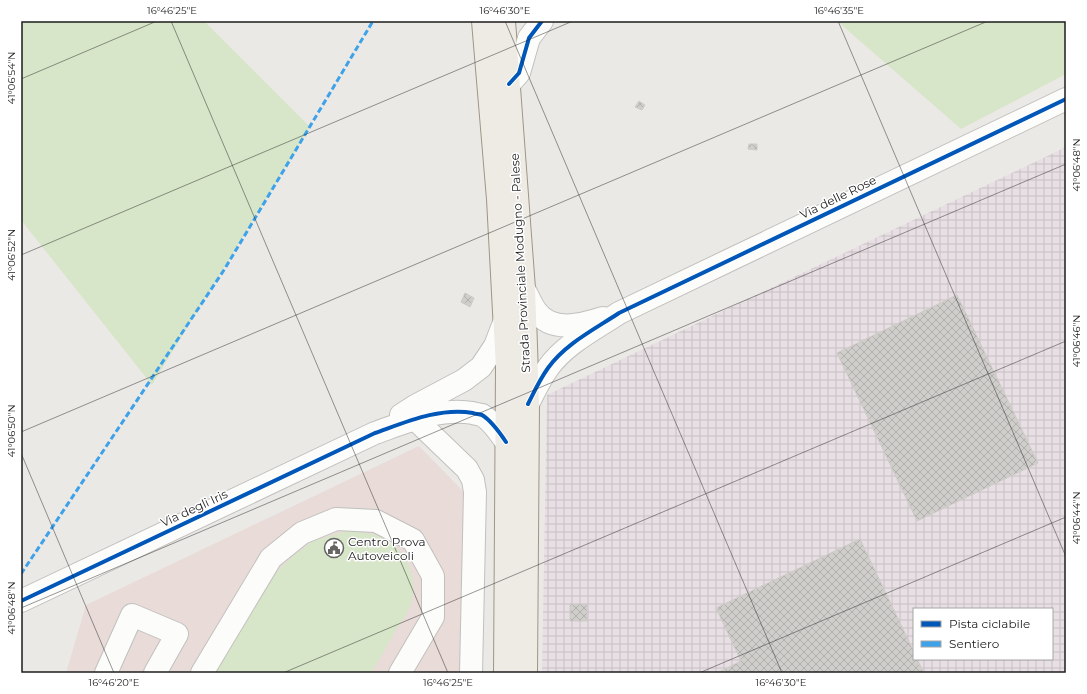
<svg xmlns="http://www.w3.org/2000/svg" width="1087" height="694" font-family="Montserrat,sans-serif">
	<defs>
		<pattern id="industrial-grid" width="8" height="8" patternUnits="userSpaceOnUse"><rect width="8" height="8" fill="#e8dfe4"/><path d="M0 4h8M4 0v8" fill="none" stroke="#c7bfc3"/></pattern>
		<pattern id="building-cross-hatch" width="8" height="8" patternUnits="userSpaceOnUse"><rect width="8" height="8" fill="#d0cecb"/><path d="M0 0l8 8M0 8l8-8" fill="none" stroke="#b2b0ae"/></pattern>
	</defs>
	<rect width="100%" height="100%" fill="#ebe9e6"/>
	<path fill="#e8dbd8" d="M419,446L464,492L460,673H66L86,605Z"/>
	<path fill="url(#industrial-grid)" fill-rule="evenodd" d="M1066,147V673H542L547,395ZM914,609H1052V659H914Z"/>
	<path fill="#d7e5c8" d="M21,21H204L310,127L152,385L21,220Z
		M837,21H1066V74L961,129Z
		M347,531C359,532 370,532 380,537C408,549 421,581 409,609C406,616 400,623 396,630C388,645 379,659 371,673H215L263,592L277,572L293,556L313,541Z"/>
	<path fill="url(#building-cross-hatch)" stroke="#cecbc7" d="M639,101L645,105L642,110L635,107Z
		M749,144H757V150L748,149Z
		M465,293L474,298L470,307L461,302Z
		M957,295L1038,463L917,521L837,353Z
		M860,539L914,652V659H917L924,673H717L741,661L716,608Z
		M570,604H587V621H570Z"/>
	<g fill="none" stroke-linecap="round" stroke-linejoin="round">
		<defs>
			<path id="minor" d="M509,84L519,73L529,38L542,21
				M524,289C528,296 531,304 536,311C551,333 582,325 603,318
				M528,404C534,392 540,379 548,368C565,344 595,329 619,313L1066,99
				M401,415L415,406L464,380L481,367L495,346L505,320
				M415,419L467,469L473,480L475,492L471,673
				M21,601L375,433C406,422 440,407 473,413C475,414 479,414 482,415C492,421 500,433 506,442
				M106,673L132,615L177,634L155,673
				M202,673L271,558L302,533L336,519L376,521L413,540L433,576V617L400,673"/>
			<path id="major" d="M483,21L498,199L507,368L505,673
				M504,21L524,289L528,404L526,673"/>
		</defs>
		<use href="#minor" stroke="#c1c0be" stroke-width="24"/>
		<use href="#major" stroke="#9e9685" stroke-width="24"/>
		<use href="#minor" stroke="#fcfcfb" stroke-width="22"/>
		<use href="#major" stroke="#eeebe5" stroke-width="22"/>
		<path stroke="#3da2ea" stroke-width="3" stroke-dasharray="6 3" stroke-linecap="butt" d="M21,574L224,270L373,21"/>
		<defs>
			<path id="cycleway" d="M509,84L519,73L529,38L542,21
				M528,404C534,392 540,379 548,368C565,344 595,329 619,313L1066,99
				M21,601L375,433C406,422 440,407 473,413C475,414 479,414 482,415C492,421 500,433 506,442"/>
		</defs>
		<use href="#cycleway" stroke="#fff" stroke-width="6"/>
		<use href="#cycleway" stroke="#0057b8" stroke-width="4"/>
	</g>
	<path fill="none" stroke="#1d1d1d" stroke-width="1" stroke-opacity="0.45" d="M171,21L448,673M505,21L782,673M838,21L1066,557M21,79L157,21M21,255L573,21M21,432L988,21M21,453L114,673M21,608L1066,164M283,673L1066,341M699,673L1066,517"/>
	<defs>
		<symbol id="civic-ring" viewBox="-11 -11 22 22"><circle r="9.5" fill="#fff" stroke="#656463" stroke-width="1.5"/><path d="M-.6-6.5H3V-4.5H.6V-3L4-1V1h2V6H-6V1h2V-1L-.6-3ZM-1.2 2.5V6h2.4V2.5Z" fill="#656463"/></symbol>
	</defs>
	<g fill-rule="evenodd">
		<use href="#civic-ring" x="323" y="537" width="22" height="22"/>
	</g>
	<g text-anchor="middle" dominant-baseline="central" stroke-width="3" stroke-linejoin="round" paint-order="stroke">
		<g font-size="12" fill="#1d1d1d" stroke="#fff">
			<text transform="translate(838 197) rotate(-26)">Via delle Rose</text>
			<text transform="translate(520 263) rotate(-93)">Strada Provinciale Modugno - Palese</text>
			<text transform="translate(194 508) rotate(-25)">Via degli Iris</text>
		</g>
		<g font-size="12" fill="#1d1d1d" stroke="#fff" text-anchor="start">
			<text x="348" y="541">Centro Prova<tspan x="348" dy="14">Autoveicoli</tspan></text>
		</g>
	</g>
	<rect width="1087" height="694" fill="none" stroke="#ffffff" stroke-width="44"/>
	<rect x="913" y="608" width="140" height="52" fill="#ffffff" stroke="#a5a5a5"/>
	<rect x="921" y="621" width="20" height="6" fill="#0057b8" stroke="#a5a5a5"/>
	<text x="949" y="628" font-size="12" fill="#1d1d1d">Pista ciclabile</text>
	<rect x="921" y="641" width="20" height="6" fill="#3da2ea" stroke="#a5a5a5"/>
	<text x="949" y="648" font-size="12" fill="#1d1d1d">Sentiero</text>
	<rect x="22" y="22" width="1043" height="650" fill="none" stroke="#1d1d1d" stroke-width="1.5"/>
	<g font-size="10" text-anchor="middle" fill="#1d1d1d">
		<text x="172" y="14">16°46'25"E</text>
		<text x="505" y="14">16°46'30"E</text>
		<text x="839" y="14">16°46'35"E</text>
		<text transform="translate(11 78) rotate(-90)" y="4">41°06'54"N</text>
		<text transform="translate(1076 165) rotate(-90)" y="4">41°06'48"N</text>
		<text transform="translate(11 255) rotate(-90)" y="4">41°06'52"N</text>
		<text transform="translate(1076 341) rotate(-90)" y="4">41°06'46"N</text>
		<text transform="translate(11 431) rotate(-90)" y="4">41°06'50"N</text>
		<text transform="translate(1076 518) rotate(-90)" y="4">41°06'44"N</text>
		<text transform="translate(11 608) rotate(-90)" y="4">41°06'48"N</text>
		<text x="114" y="686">16°46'20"E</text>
		<text x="448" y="686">16°46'25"E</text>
		<text x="781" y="686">16°46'30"E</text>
	</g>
</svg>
